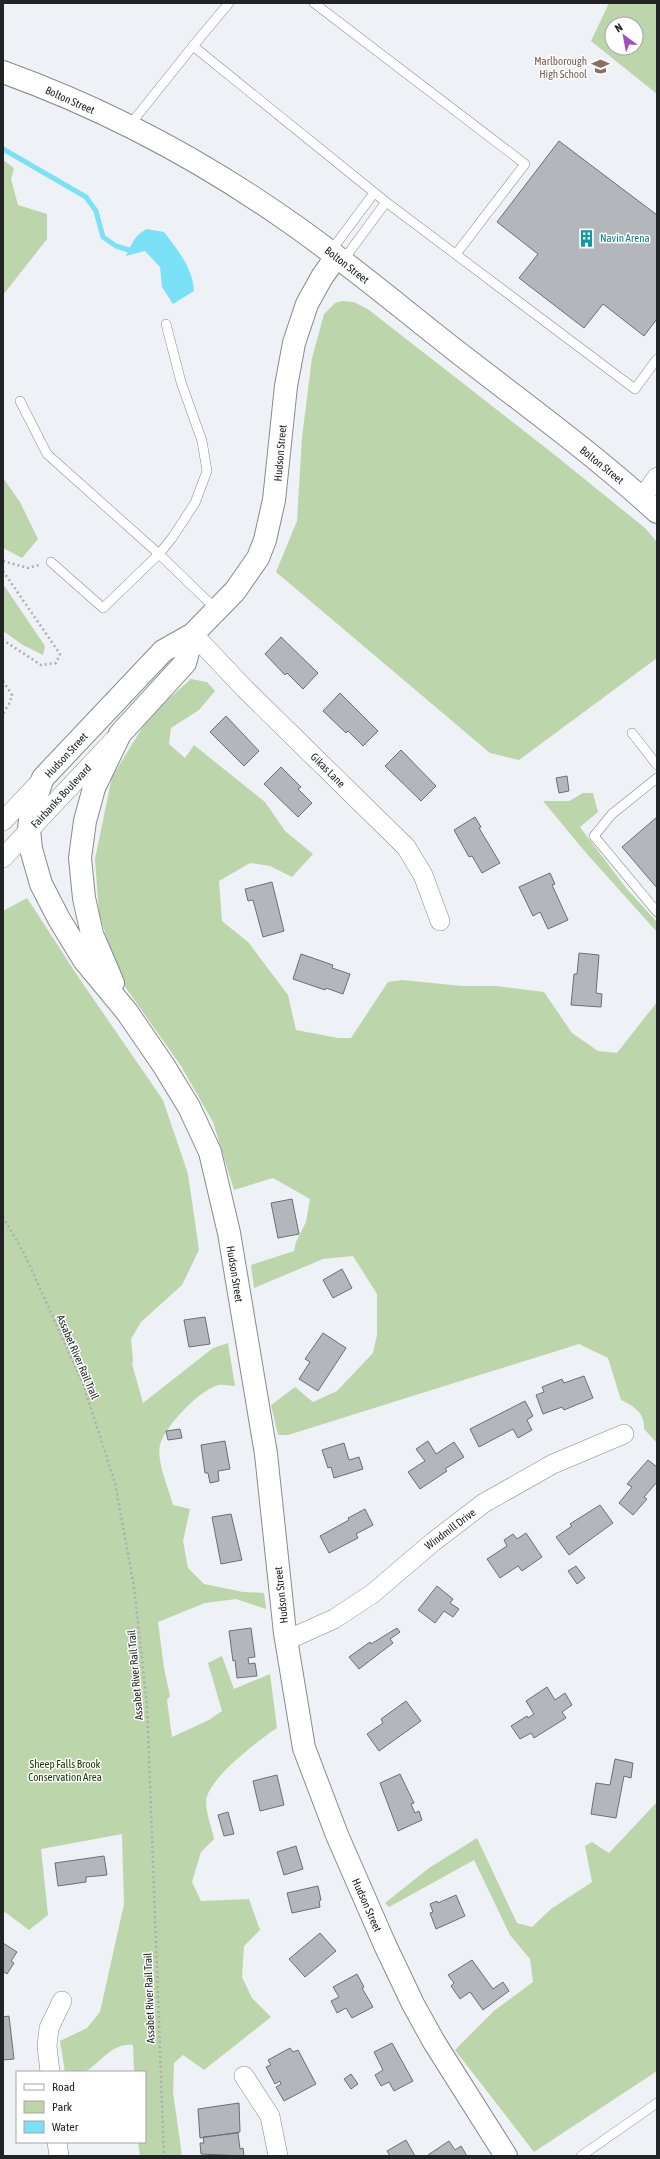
<svg xmlns="http://www.w3.org/2000/svg" width="660" height="2159" font-family="'Asap Condensed',sans-serif">
	<rect width="100%" height="100%" fill="#eef1f5"/>
	<path fill="#bdd5aa" fill-rule="evenodd" d="M609,3H657V94L591,41ZM612,24H636V48H612Z
		M3,160L14,168L11,179L18,205L47,214V239L3,295Z
		M342,301L354,302L369,310L551,452L645,528L657,542V658L519,760L490,753L276,572L297,521L302,437L312,358L324,314L335,303Z
		M3,478L20,502L38,539L22,558L3,548Z
		M3,584L45,646L43,655L23,645L3,631Z
		M191,679L207,682L215,691L199,710L171,728L169,744L185,758L194,745L265,802L285,831L313,854L292,877L270,866L250,863L219,881L222,921L248,942L288,995L296,1030L338,1038H351L388,982L402,980L462,986H496L544,992L572,1033L598,1051L617,1053L657,1002V1443L644,1429C645,1413 634,1406 621,1400L608,1358L579,1344L288,1435H278L271,1405L295,1387L313,1402L337,1391L373,1353L377,1335V1294L353,1256L323,1259L254,1288L251,1265L294,1251L296,1242L306,1222L310,1199L273,1178L234,1190L213,1122L181,1066L121,981L99,914L95,859L112,777L150,715Z
		M583,793H593L598,812L580,827L626,888L657,922V932L587,854L543,801H569Z
		M27,898L81,981L163,1100L188,1174L199,1250L182,1285L141,1322L131,1339L133,1361L132,1364L143,1403L213,1348L228,1343L235,1386C230,1386 224,1384 219,1385C200,1389 165,1426 160,1445C156,1460 169,1490 173,1505L190,1509L183,1541L188,1568L204,1584L243,1592L264,1593L266,1609L236,1599L205,1603L158,1622L164,1668L170,1696L167,1700L172,1737L209,1720L222,1711L208,1663L222,1656L234,1689L270,1674L277,1728C259,1740 206,1780 206,1802C206,1814 212,1828 214,1839L201,1852L192,1882L201,1901L249,1899L260,1930L244,1946L242,1977L252,1998L271,2017L204,2070L183,2055L174,2063L173,2092L182,2156H140L138,2142H145V2072H134L133,2045C111,2042 101,2064 84,2072C79,2074 70,2072 65,2072L60,2041L87,2028L100,2012L124,1904L122,1834L41,1849L48,1915L29,1930L5,1912L3,1914V911Z
		M657,1802V2071L534,2152L455,2050L495,2010L533,1982L530,1959L510,1935L474,1860L389,1907L385,1903L429,1868L477,1838L517,1923L532,1927L551,1909L592,1882L585,1846L592,1842L609,1853Z"/>
	<path fill="#7be1f6" d="M147,229L164,232C177,249 193,268 194,291L173,304L162,287L160,267L145,251L126,256C131,245 135,234 147,229Z"/>
	<g fill="none" stroke-linecap="round" stroke-linejoin="round">
		<path stroke="#7be1f6" stroke-width="5" d="M3,149L86,197L96,211L103,237L116,246L129,250"/>
	</g>
	<path fill="#b3b6ba" stroke="#6d7073" d="M559,141L657,215V319L644,336L603,304L584,328L519,278L538,254L497,222Z
		M281,637L318,673L303,689L287,673L285,675L265,654Z
		M340,693L378,731L363,746L348,731L346,733L323,711Z
		M226,716L259,751L244,766L210,732Z
		M401,750L436,786L421,801L385,766Z
		M281,767L301,787L298,789L312,803L298,817L264,784Z
		M567,776L569,791L559,793L556,778Z
		M475,817L481,827L479,828L500,863L482,873L472,856L469,857L454,830Z
		M657,817V888L622,847Z
		M550,873L555,884L552,885L568,920L548,929L540,912L533,916L519,887Z
		M272,882L284,931L263,937L253,900L248,901L245,889Z
		M579,953L599,955L596,993L602,994L601,1007L571,1005L574,974H577Z
		M301,954L333,965L332,968L350,974L343,994L326,988L325,990L293,979Z
		M292,1199L299,1234L278,1238L271,1203Z
		M342,1269L352,1288L333,1298L323,1280Z
		M205,1317L210,1344L189,1347L184,1320Z
		M323,1333L346,1348L318,1391L299,1379L310,1362L305,1359Z
		M584,1376L593,1398L564,1410L562,1407L543,1414L536,1395L544,1392L542,1387L562,1379L564,1383Z
		M525,1401L533,1416L527,1420L532,1430L518,1438L513,1429L479,1447L470,1429Z
		M180,1429L182,1438L168,1440L166,1431Z
		M225,1441L230,1469L218,1471L219,1481L210,1483L208,1473H205L201,1445Z
		M428,1441L436,1454L454,1442L464,1457L445,1469L447,1471L420,1489L408,1472L425,1461L416,1449Z
		M344,1443L349,1460L359,1457L363,1469L334,1478L331,1467L328,1468L322,1450Z
		M648,1460L657,1467V1482L644,1497L647,1499L633,1515L619,1503L632,1487L627,1484Z
		M600,1505L613,1523L569,1555L556,1537L572,1526L570,1524Z
		M365,1509L373,1525L356,1534L358,1538L329,1553L320,1536L349,1520L348,1518Z
		M231,1514L242,1560L221,1564L212,1517Z
		M526,1533L542,1557L522,1571L518,1566L500,1578L487,1559L507,1546L504,1540L513,1534L517,1539Z
		M576,1566L585,1578L577,1584L568,1571Z
		M437,1586L453,1599L450,1603L459,1609L453,1617L444,1611L435,1623L418,1610Z
		M251,1628L255,1657L248,1658L249,1664L255,1663L257,1676L237,1678L235,1660L233,1661L229,1631Z
		M397,1628L400,1632L390,1639L393,1643L359,1669L349,1657L370,1642L371,1644Z
		M547,1687L555,1700L565,1693L572,1705L562,1712L566,1718L534,1738L531,1733L520,1739L511,1726L527,1716L528,1718L534,1714L526,1701Z
		M406,1701L421,1721L379,1751L367,1734L383,1723L381,1719Z
		M615,1759L633,1763L631,1778L624,1776L616,1818L591,1814L596,1783L610,1785Z
		M400,1774L414,1803L411,1804L415,1813L419,1811L422,1820L398,1831L380,1783Z
		M277,1775L284,1805L260,1811L253,1781Z
		M228,1812L234,1834L224,1836L218,1815Z
		M296,1846L303,1869L284,1875L277,1852Z
		M104,1856L107,1875L86,1877V1882L58,1886L55,1863Z
		M318,1886L321,1900L319,1901L320,1907L292,1913L287,1893Z
		M456,1895L465,1916L436,1929L430,1913L433,1912L430,1904L437,1901L438,1903Z
		M320,1933L336,1951L305,1977L289,1959Z
		M3,1943L17,1952L11,1961L14,1963L7,1974L4,1972L3,1973Z
		M472,1960L493,1989L503,1982L509,1991L483,2010L470,1992L460,1999L451,1986L454,1983L448,1975Z
		M357,1974L364,1987L362,1988L373,2007L352,2018L346,2008L337,2013L331,2001L339,1997L333,1987Z
		M9,2016L14,2059L3,2060V2017Z
		M392,2043L413,2081L394,2091L389,2082L381,2086L375,2075L383,2070L374,2052Z
		M290,2048L293,2052L298,2050L316,2084L284,2101L276,2087L281,2084L280,2081L275,2084L266,2067L271,2065L268,2060Z
		M351,2074L358,2084L351,2089L344,2079Z
		M239,2103L240,2132L200,2138L198,2109Z
		M238,2133L240,2149L243,2148L244,2156L201,2154L200,2143H204L203,2137Z
		M406,2140L415,2156H390L387,2151Z
		M449,2141L455,2150L461,2146L467,2156H429L428,2155Z"/>
	<g fill="none" stroke-linecap="round" stroke-linejoin="round">
		<defs>
			<path id="lane" d="M314,3L525,164L456,254
				M193,46L229,3
				M129,126L193,46L386,202L635,389L657,359
				M330,252L374,193
				M342,262L386,202
				M20,401L47,454L159,554L217,610
				M51,562L103,608L159,554L172,538L195,503L207,471L202,441L181,382L166,324
				M632,733L657,765
				M657,778L612,814L594,836L657,912
				M581,2156L657,2103"/>
			<path id="street" d="M642,498L657,477
				M193,634L245,689L406,847L423,875L440,921
				M3,821L41,781
				M3,858L113,741
				M287,1640L334,1619L372,1594L433,1542L484,1503L553,1464L624,1434
				M50,2072L47,2046L49,2028L62,2001
				M244,2076L270,2116L278,2156
				M57,2142L59,2156"/>
			<path id="secondary" d="M3,72C103,108 201,160 288,221C346,261 400,307 455,350C523,403 594,454 657,512
				M336,257L322,277L307,304L294,343L286,386L274,500L265,540L258,558L235,591L193,634L163,651L43,778L31,811L29,829L31,849L41,884L59,919L84,960L127,1012L164,1066L189,1107L210,1152L229,1233L266,1454L285,1633L304,1748L337,1835L385,1945L413,2004L434,2042L506,2156
				M113,983L92,934L84,898L80,858L85,821L94,788L120,734L185,663L193,634"/>
		</defs>
		<use href="#lane" stroke="#888a8e" stroke-width="10"/>
		<use href="#street" stroke="#888a8e" stroke-width="20"/>
		<use href="#secondary" stroke="#888a8e" stroke-width="24"/>
		<path stroke="#acaeb1" stroke-width="2.5" stroke-dasharray="2 3" stroke-linecap="butt" d="M3,561L28,568L39,565
			M3,571L60,654L56,663L41,665L3,640
			M3,681L12,695L10,702L3,714
			M3,1217L25,1255L83,1384L115,1483L134,1587L147,1704L164,2156"/>
		<use href="#lane" stroke="#fff" stroke-width="9"/>
		<use href="#street" stroke="#fff" stroke-width="19"/>
		<use href="#secondary" stroke="#fff" stroke-width="22"/>
	</g>
	<defs>
		<symbol id="school-bare" viewBox="-9 -9 18 18"><path d="M0-5L7-2L0 1L-7-2ZM-4 1L0 2.5L4 1V4Q0 6-4 4Z" fill="#8d6e63" stroke="#fefefe" stroke-width="2.5" paint-order="stroke"/></symbol>
		<symbol id="building-bare" viewBox="-9 -9 18 18"><path d="M-4-6H4V6H1V3H-1V6H-4ZM-2.5-4.3h1.7v1.8h-1.7ZM.8-4.3h1.7v1.8H.8ZM-2.5-1h1.7V.8h-1.7ZM.8-1h1.7V.8H.8Z" fill="#0f9aa8" stroke="#fefefe" stroke-width="2.5" paint-order="stroke"/></symbol>
	</defs>
	<g fill-rule="evenodd">
		<use href="#school-bare" x="588" y="54" width="25" height="25"/>
		<use href="#building-bare" x="574" y="226" width="25" height="25"/>
	</g>
	<g text-anchor="middle" dominant-baseline="central" stroke-width="3" stroke-linejoin="round" paint-order="stroke">
		<g font-size="11" fill="#785e54" stroke="#fefefe" text-anchor="end">
			<text x="587" y="61">Marlborough<tspan x="587" dy="13">High School</tspan></text>
		</g>
		<g font-size="11" fill="#222324" stroke="#fefefe">
			<text transform="translate(70 100) rotate(24)">Bolton Street</text>
			<text transform="translate(347 265) rotate(38)">Bolton Street</text>
			<text transform="translate(280 453) rotate(-85)">Hudson Street</text>
			<text transform="translate(602 465) rotate(39)">Bolton Street</text>
			<text transform="translate(66 755) rotate(-47)">Hudson Street</text>
			<text transform="translate(328 770) rotate(45)">Gikas Lane</text>
			<text transform="translate(61 796) rotate(-47)">Fairbanks Boulevard</text>
			<text transform="translate(235 1274) rotate(81)">Hudson Street</text>
			<text transform="translate(78 1357) rotate(67)">Assabet River Rail Trail</text>
			<text transform="translate(450 1529) rotate(-37)">Windmill Drive</text>
			<text transform="translate(281 1595) rotate(-96)">Hudson Street</text>
			<text transform="translate(135 1675) rotate(-95)">Assabet River Rail Trail</text>
			<text transform="translate(367 1905) rotate(66)">Hudson Street</text>
			<text transform="translate(149 1998) rotate(-92)">Assabet River Rail Trail</text>
		</g>
		<g font-size="11" fill="#0d838f" stroke="#fefefe" text-anchor="start">
			<text x="600" y="238">Navin Arena</text>
		</g>
		<g font-size="11" fill="#223907" stroke="#fefefe">
			<text x="65" y="1764">Sheep Falls Brook<tspan x="65" dy="13">Conservation Area</tspan></text>
		</g>
	</g>
	<rect width="660" height="2159" fill="none" stroke="#222324" stroke-width="8"/>
	<rect x="16" y="2071" width="130" height="72" fill="#fefefe" stroke="#a6a6a7"/>
	<rect x="24" y="2084" width="20" height="6" fill="#ffffff" stroke="#a6a6a7"/>
	<text x="52" y="2091" font-size="12" fill="#222324">Road</text>
	<rect x="24" y="2101" width="20" height="12" fill="#bdd5aa" stroke="#a6a6a7"/>
	<text x="52" y="2111" font-size="12" fill="#222324">Park</text>
	<rect x="24" y="2121" width="20" height="12" fill="#7be1f6" stroke="#a6a6a7"/>
	<text x="52" y="2131" font-size="12" fill="#222324">Water</text>
	<g transform="translate(624 36) rotate(328)"><circle r="19" fill="#fefefe" stroke="#a6a6a7"/>
	<path d="M0-3L7 15L0 10L-7 15Z" fill="#a14cb9"/>
	<text y="-6" font-size="11" font-weight="bold" text-anchor="middle" fill="#222324">N</text>
	</g>
</svg>
